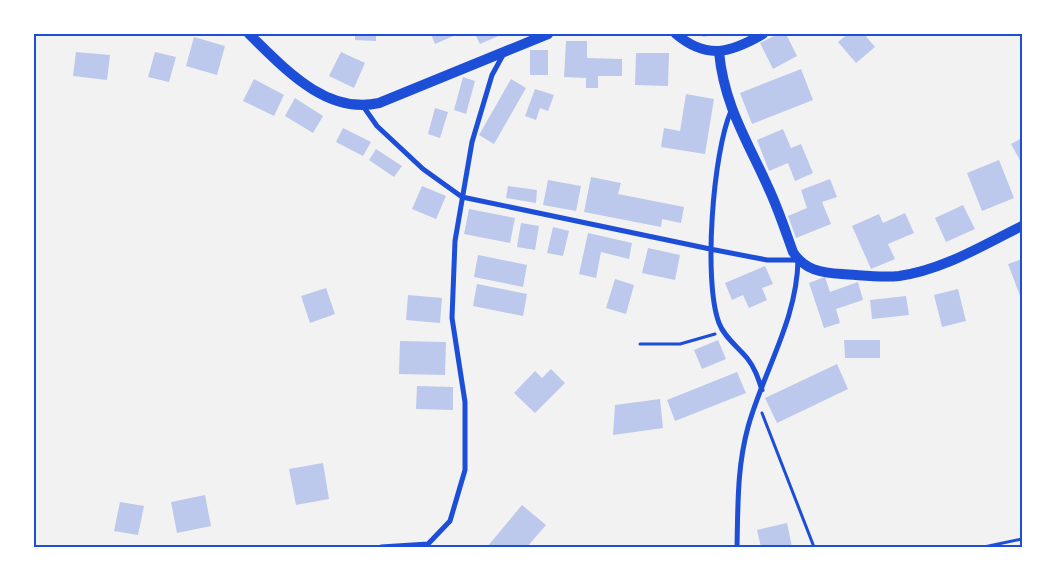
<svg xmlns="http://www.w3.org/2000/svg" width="1056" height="581" font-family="'Noto Sans',sans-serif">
	<rect width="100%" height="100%" fill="#f2f2f2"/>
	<path fill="#bdc9ec" d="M355,34H376V41L355,40Z
		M431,34H458L435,44Z
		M475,34H503L480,44Z
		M702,34H714V35L703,37Z
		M778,34H786L797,56L773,69L760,43Z
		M848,34H864L875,47L856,63L838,42Z
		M194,37L225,46L217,75L186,66Z
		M566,41H587V58L622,59V76H598V88H586V78L564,77Z
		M530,50H548V75H530Z
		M76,52L110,55L107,80L73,76Z
		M155,52L176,57L169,82L148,77Z
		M341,52L365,63L354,88L329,76Z
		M636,53H669L668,86L635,85Z
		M801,69L813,100L752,124L740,93Z
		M463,77L475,81L466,114L454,110Z
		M254,79L284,95L274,116L243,101Z
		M511,79L526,88L494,144L479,135Z
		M535,89L554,95L548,111L540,108L536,120L525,116Z
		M686,94L714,99L705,154L661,147L664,128L680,131Z
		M295,98L323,116L313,133L285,116Z
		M435,108L448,112L440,138L428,134Z
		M343,128L371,142L363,156L336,142Z
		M783,129L791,148L801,144L813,173L795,181L788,163L769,171L757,140Z
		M1022,138V164L1011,144Z
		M376,149L402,166L394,177L369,160Z
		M999,160L1014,198L982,211L967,173Z
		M591,177L621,183L618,194L684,207L681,223L662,219L661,227L584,212Z
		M830,179L837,197L822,202L831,224L796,238L788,216L807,208L801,190Z
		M548,180L581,186L576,211L543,205Z
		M422,186L446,196L436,219L412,209Z
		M508,186L537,190L536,203L506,198Z
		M963,205L975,229L946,242L935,218Z
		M469,209L515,218L510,243L464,234Z
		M905,213L914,233L888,244L895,259L871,269L852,226L879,214L883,223Z
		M521,223L539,226L535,250L517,247Z
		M553,227L569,231L563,256L547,253Z
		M588,233L632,243L629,259L601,252L596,278L579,274Z
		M648,248L680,255L675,280L642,273Z
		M478,255L527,265L523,287L474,277Z
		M1022,259V301L1008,264Z
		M765,266L773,284L762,288L767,300L749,308L743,295L732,300L725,283Z
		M825,277L830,292L858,282L863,300L836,309L840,323L824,328L809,283Z
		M615,279L634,285L626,314L606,308Z
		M477,284L527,294L523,316L473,306Z
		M326,288L335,314L310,323L301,296Z
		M958,289L966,321L942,327L934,295Z
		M408,295L442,298L440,323L406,320Z
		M906,296L909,315L872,319L870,300Z
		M718,340L726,359L702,369L694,350Z
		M844,340H880V358H845Z
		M400,341L446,342L445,375L399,374Z
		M837,364L848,389L777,423L765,398Z
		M551,369L565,383L535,413L514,393L535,371L542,378Z
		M737,372L746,393L675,421L667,400Z
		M417,386L453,387V410L416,409Z
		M660,399L663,428L613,435L615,405Z
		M323,463L329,499L296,505L289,469Z
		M205,495L211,526L177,533L171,502Z
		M120,502L144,506L138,535L114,531Z
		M522,505L546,525L527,547H487Z
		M787,523L792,547H761L757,530Z"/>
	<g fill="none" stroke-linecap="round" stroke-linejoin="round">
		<path stroke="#1d4ed8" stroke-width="3" d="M640,344H680L715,334
			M762,413L814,547
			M984,547L1022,539"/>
		<path stroke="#1d4ed8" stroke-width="5" d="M363,106L377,126L423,169L462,197L710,249L767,260H798C797,320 764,370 748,427C737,467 738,506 737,547
			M731,111C713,152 703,281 719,323C724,337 738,347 747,358C755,368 758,378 762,390
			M381,547L428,544L450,521L465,470V402L452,318L455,241L472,142L492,75L503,55"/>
		<path stroke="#1d4ed8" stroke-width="10" d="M249,34C284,68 326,115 379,103L548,34
			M676,34C707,60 730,53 763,34
			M719,52C724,105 747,140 768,187C778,208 785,230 793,252C804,270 822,273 842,274C861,275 880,278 899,276C943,270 983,245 1022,226"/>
	</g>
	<rect width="1056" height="581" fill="none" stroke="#ffffff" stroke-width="70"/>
	<rect x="35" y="35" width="986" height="511" fill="none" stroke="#1d4ed8" stroke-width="2"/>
</svg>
